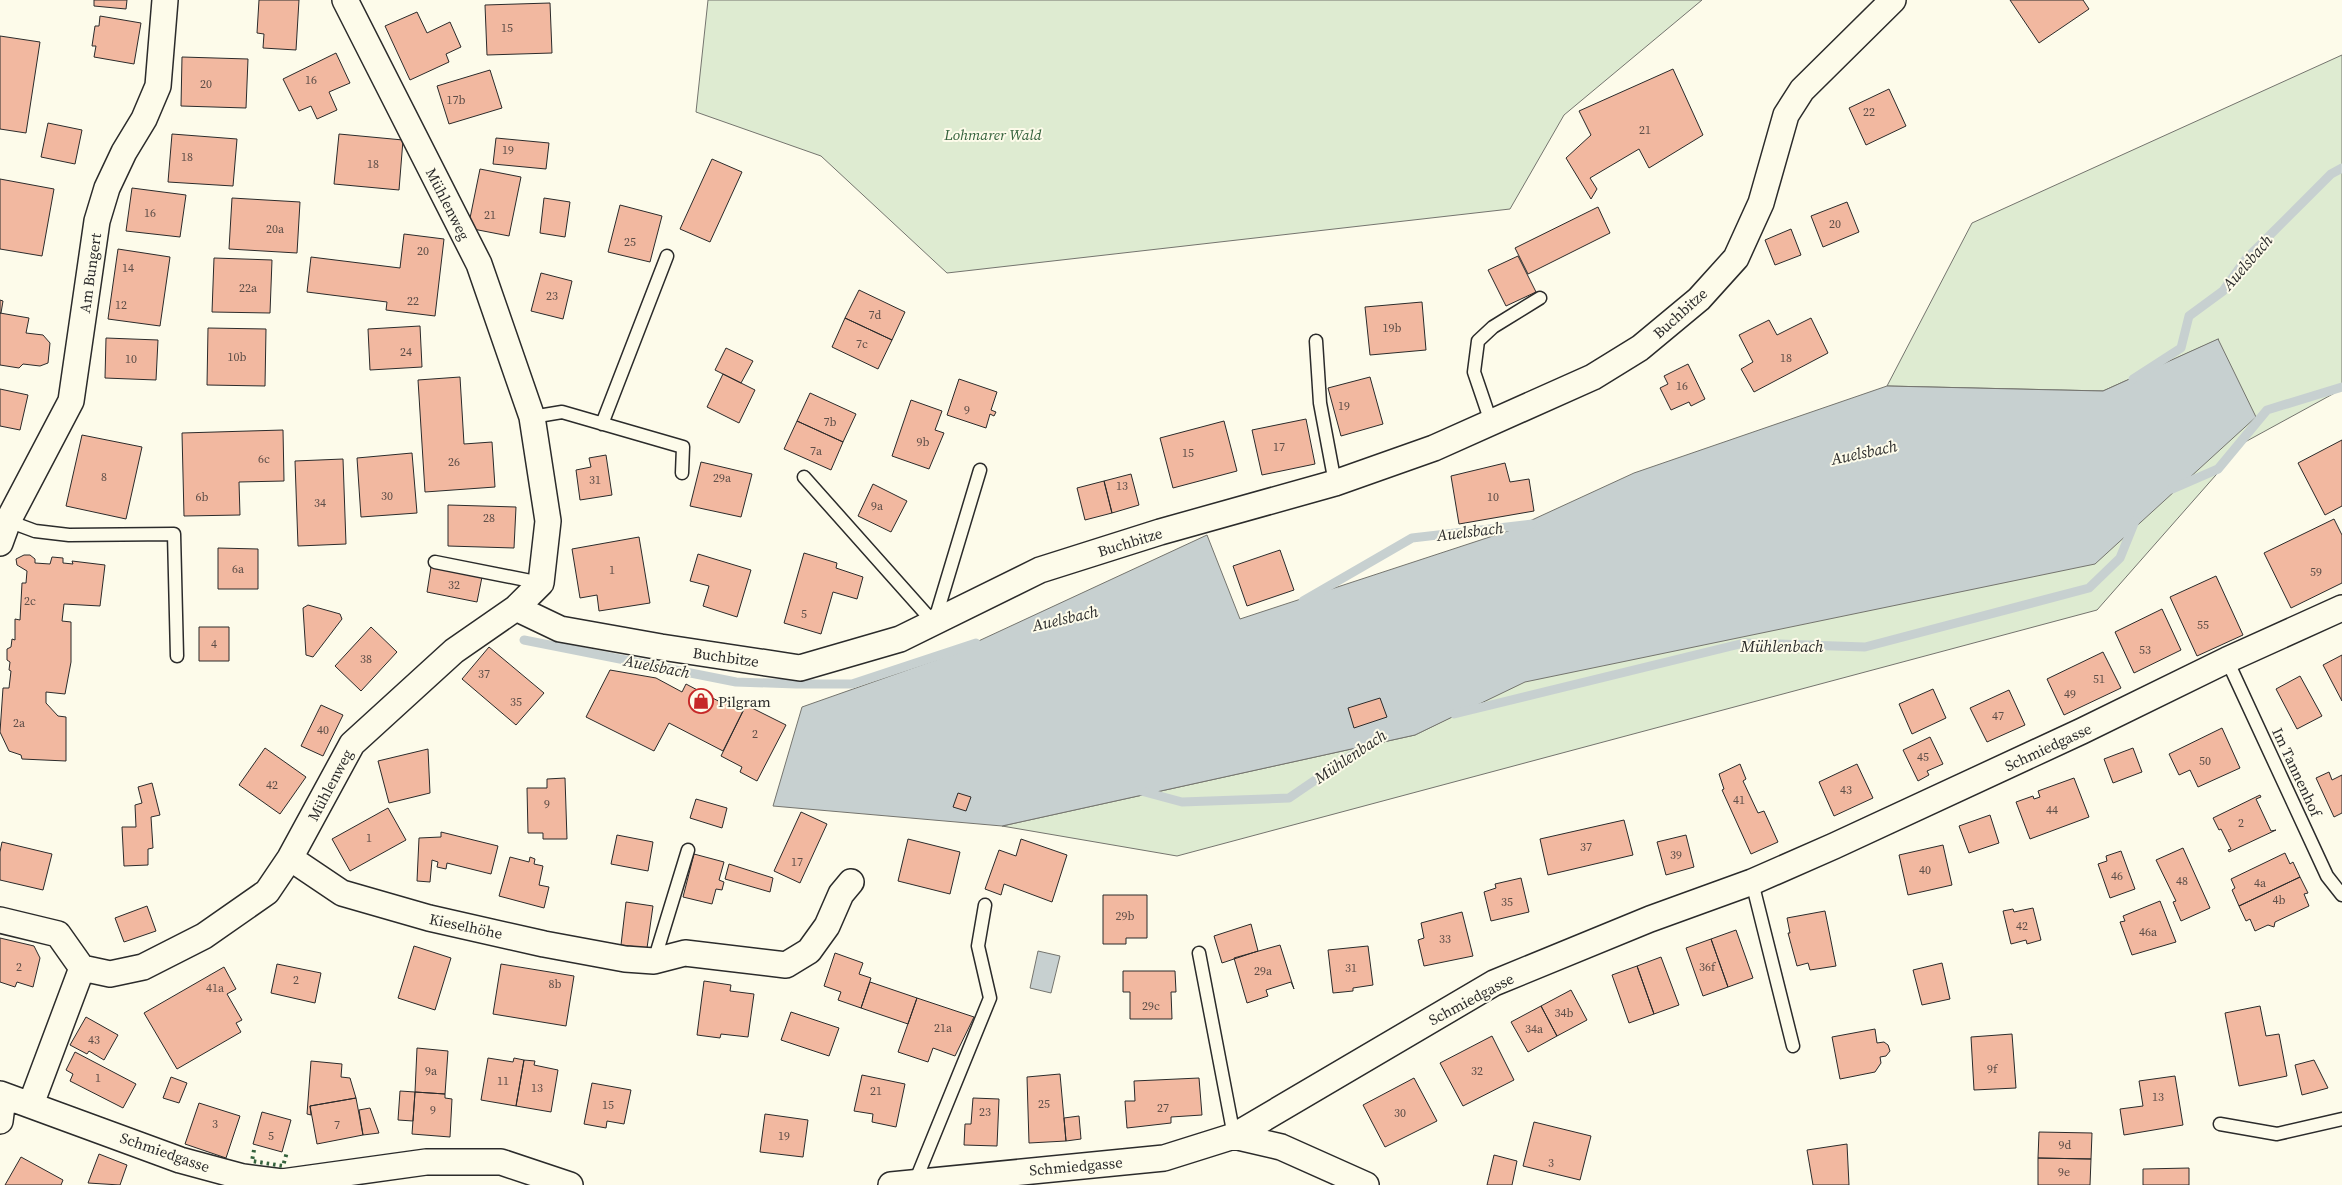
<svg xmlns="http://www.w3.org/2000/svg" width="2342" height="1185" font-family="'Source Serif 4',serif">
	<rect width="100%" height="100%" fill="#fdfbea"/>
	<path fill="#deebd1" stroke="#74746e" d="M708,0H1702L1564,115L1510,209L947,273L821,156L696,112Z
		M2342,55V389L2245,442L2097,610L1177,856L1002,826L1415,735L2219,339L2103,391L1887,386L1972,223Z"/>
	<path fill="#c7d0d0" stroke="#74746e" d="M2218,339L2256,417L2095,564L1525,682L1415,735L1002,826L773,806L802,707L944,657L1207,535L1240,619L1508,531L1634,473L1887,386L2103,391Z
		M1038,951L1060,956L1051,993L1030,988Z"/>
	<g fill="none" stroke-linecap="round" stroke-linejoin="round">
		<path stroke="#c7d0d0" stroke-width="9" d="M2133,379L2181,348L2189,316L2223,291L2246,259L2331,174L2342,168
			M2172,489L2218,469L2267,410L2342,387
			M1303,601L1412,538L1532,524
			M524,640L736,682L796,684H852L976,643
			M1454,714L1744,643L1865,647L2089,588L2120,558L2135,521
			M1141,791L1182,802L1289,798L1374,740"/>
	</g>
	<path fill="#f2b8a0" stroke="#2b2b2b" d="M94,0H127L126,9L94,6Z
		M259,0H299L296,50L263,48L264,34L257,33Z
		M2010,0H2083L2089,9L2039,43Z
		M550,3L552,53L487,55L485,5Z
		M417,12L427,33L450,22L461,47L446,54L449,62L410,80L385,26Z
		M100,16L141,23L134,64L94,57L96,46H92L95,26H99Z
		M0,36L40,42L26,133L0,129Z
		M336,53L350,83L329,92L337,110L317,119L311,106L299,111L283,79Z
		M182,57L248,59L246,108L181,106Z
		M1673,69L1703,135L1649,168L1639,149L1590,178L1597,189L1591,199L1566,158L1591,135L1579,111Z
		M490,70L502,108L449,124L437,86Z
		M1889,89L1906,126L1866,145L1849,108Z
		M48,123L82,130L75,164L41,157Z
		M172,134L237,139L233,186L168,182Z
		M339,134L403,140L399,190L334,184Z
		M496,138L549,143L546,169L493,164Z
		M712,159L742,172L710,242L680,229Z
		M480,169L521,177L509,236L468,228Z
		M0,179L54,189L42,256L0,249Z
		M132,188L186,195L180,237L126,231Z
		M232,198L300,202L297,253L229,249Z
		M544,198L570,202L565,237L540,233Z
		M1847,202L1859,232L1823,247L1811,216Z
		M620,205L662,216L650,262L608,252Z
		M1598,207L1610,233L1528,274L1515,248Z
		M1791,229L1801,255L1775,265L1765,240Z
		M404,234L444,239L435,316L386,310L387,302L307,292L311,257L400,268Z
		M118,249L170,257L160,326L108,319Z
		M1518,256L1536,292L1506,306L1488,270Z
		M214,258L272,260L270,313L212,312Z
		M541,273L572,281L563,319L531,311Z
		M859,290L905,312L892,340L845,318Z
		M0,300L3,301L1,313H0Z
		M1422,302L1426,350L1370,355L1365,307Z
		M0,313L29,318L26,333L43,335L50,343L48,363L40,366L23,364L19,368L0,365Z
		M845,318L892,340L878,369L832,347Z
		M1811,318L1828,353L1754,392L1741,369L1753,362L1739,335L1769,320L1777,335Z
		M420,326L422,367L370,370L368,329Z
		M208,328L266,329L265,386L207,385Z
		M106,338L158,340L156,380L105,378Z
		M726,348L753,361L741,383L715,370Z
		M1688,364L1705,399L1691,406L1689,402L1671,410L1660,388L1668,384L1664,376Z
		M723,374L755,390L739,423L707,407Z
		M460,377L464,444L492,442L495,487L425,492L418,380Z
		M1370,377L1383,424L1341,436L1328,388Z
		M959,379L997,392L991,410L996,412L994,416L990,414L986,428L947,415Z
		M0,389L28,395L20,430L0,426Z
		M810,393L856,414L843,442L797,421Z
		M911,400L942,411L935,430L944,433L929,469L892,456Z
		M1306,419L1315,464L1262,475L1252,430Z
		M797,421L843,442L831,470L784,449Z
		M1224,421L1237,471L1173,488L1160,438Z
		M283,430L284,481L239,482L240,515L184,516L182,433Z
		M82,435L142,447L126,519L66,506Z
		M2342,440V506L2325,515L2298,463Z
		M412,453L417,513L361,517L357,458Z
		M606,455L612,495L580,500L576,470L591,467L589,458Z
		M343,459L346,544L298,546L295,461Z
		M701,462L752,474L741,517L690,506Z
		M1505,463L1510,482L1529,479L1534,511L1459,524L1451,476Z
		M1131,474L1139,505L1112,513L1104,481Z
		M1104,481L1112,513L1085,520L1077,488Z
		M873,484L907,501L891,532L858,516Z
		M448,505L516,507L514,548L448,546Z
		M2334,519L2342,535V583L2291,608L2264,553Z
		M639,537L650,603L599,611L597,595L580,598L572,549Z
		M218,548L258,549V589H218Z
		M1280,550L1294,590L1247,606L1233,566Z
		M804,553L837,563L836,568L863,577L857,599L833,592L821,634L784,623Z
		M698,554L751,570L737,617L703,606L709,586L690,581Z
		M24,555H30L35,559V563L50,564L52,557L63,558V563L73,564L72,561L105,565L100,606L64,604L62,621L71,622V662L65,694L46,692V703L58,716L66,717V761L22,759L21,755L9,751L0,732L3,688H9L11,671L9,670L10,662L7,660V649L11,647L12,639L15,640V619L20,620L22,583H26L27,571L17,565L16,559Z
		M431,567L482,577L477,602L427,592Z
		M2216,576L2243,635L2197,656L2170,597Z
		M308,605L340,614L342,619L313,657L306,655L303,608Z
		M2162,609L2181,650L2134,673L2115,632Z
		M199,627H229V661H199Z
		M371,627L397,652L361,691L335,666Z
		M489,647L544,693L516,725L462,679Z
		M2103,652L2121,688L2064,715L2047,679Z
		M2342,655V701L2323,665Z
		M610,670L656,678L682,692L686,684L724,704L728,696L746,705L723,751L669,723L654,751L586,717Z
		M2300,676L2322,716L2297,729L2276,689Z
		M1933,689L1946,718L1912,734L1899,704Z
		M2009,690L2025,725L1987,742L1970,708Z
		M1380,698L1387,717L1354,728L1348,708Z
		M321,705L343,715L323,756L301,746Z
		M746,705L786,725L757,781L740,772L742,767L721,756Z
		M2222,728L2240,768L2198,787L2190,770L2179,775L2169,754Z
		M1930,737L1943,764L1927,771L1929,775L1918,781L1903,750Z
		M265,748L306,777L280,814L239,785Z
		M2133,748L2142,772L2113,783L2104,759Z
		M428,749L430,793L389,803L378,761Z
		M1740,764L1746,779L1743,781L1758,813L1764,811L1778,842L1751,854L1722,790L1724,789L1719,774Z
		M1857,764L1873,798L1834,816L1819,782Z
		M2329,772L2332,780L2342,775V813L2334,817L2316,778Z
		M565,778L567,839H543V833H528L527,788H547V779Z
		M2074,778L2089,817L2030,839L2016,802L2033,796L2034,799L2040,797L2038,791Z
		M152,783L160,815L151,817L153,848L148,849V865L124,866L122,827H136L135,805L142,803L138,787Z
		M958,793L971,797L966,811L953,807Z
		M2260,795L2261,797L2256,799L2271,831L2276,830L2229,852L2228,850L2231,849L2221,829L2219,830L2213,818Z
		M696,799L727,808L722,828L690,818Z
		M388,808L406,840L350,871L332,839Z
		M801,812L827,824L800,883L774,871Z
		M1990,815L1999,843L1969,853L1959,826Z
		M1624,820L1633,855L1548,875L1540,839Z
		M441,832L498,846L491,874L447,863L446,869L437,867L438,862L432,860L430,882L417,881L419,838L441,837Z
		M617,835L653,842L648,871L611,864Z
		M1686,835L1694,867L1666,875L1657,842Z
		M908,839L960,852L950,894L898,881Z
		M1021,839L1067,855L1052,902L1004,884L1001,895L985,889L999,850L1016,856Z
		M2,842L52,854L43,890L0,880V852Z
		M1943,845L1952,885L1908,895L1899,855Z
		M2183,848L2210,908L2181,921L2173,902L2176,901L2156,860Z
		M2121,851L2135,889L2110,898L2098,864L2107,861L2106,856Z
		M2285,853L2290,864L2293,862L2300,877L2239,906L2232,890L2235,888L2231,879Z
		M694,854L724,862L719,880L724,882L722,890L716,889L712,904L683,897Z
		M510,857L529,862L530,857L535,859L534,864L543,866L539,885L549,887L544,908L499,896Z
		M729,864L773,878L770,892L725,879Z
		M2300,877L2308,893L2304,894L2309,906L2275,922L2274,927L2268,925L2255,931L2250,919L2246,921L2239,906Z
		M1521,878L1529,912L1491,921L1484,892L1496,888L1495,884Z
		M1103,895H1147V938H1126V944H1103Z
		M2160,901L2176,942L2132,955L2120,922L2125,921L2123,916Z
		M626,902L653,906L647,948L621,945Z
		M147,906L156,931L124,942L115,918Z
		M2033,908L2041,940L2027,944L2026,940L2011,944L2003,911L2013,909L2014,912Z
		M1825,911L1836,966L1810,970L1808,963L1797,966L1788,933H1790L1787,918Z
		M1462,912L1473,956L1424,966L1418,940L1424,938L1421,923Z
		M1251,924L1258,951L1222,963L1214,936Z
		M1736,930L1753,978L1728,987L1711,939Z
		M0,938L34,946L40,958L33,987L17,982L15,987L0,982Z
		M1711,939L1728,987L1703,996L1686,948Z
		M1280,945L1294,989L1291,982L1266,990L1268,996L1247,1003L1234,958Z
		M414,946L451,958L435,1010L398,998Z
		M1368,946L1373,985L1353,988V991L1333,993L1328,950Z
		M835,953L863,963L859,974L871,978L861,1008L838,1000L841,992L824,986Z
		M1661,957L1679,1005L1654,1014L1637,966Z
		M1942,963L1950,999L1922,1005L1913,970Z
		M277,964L321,973L315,1003L271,993Z
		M501,964L574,976L566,1026L493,1014Z
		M1637,966L1654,1014L1629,1023L1612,975Z
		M224,967L236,989L227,994L242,1020L236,1023L241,1032L177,1069L144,1013Z
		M1123,971H1175L1176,992H1171L1172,1019H1130V992H1123Z
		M704,981L731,985L730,991L754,994L748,1037L721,1034L720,1038L697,1035Z
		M870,982L917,998L908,1024L861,1008Z
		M1571,990L1587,1020L1557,1036L1541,1006Z
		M917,998L974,1017L955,1056L933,1048L928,1062L898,1052Z
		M1541,1006L1557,1036L1528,1052L1511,1022Z
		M2260,1006L2266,1036L2279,1034L2287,1076L2239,1086L2225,1013Z
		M791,1012L839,1028L829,1056L781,1040Z
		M86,1017L118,1035L104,1060L89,1051L87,1054L70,1045Z
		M1875,1029L1877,1043L1884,1042L1888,1045L1890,1051L1886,1056L1880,1057L1881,1063L1875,1072L1840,1079L1832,1037Z
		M2012,1034L2016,1088L1974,1090L1971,1037Z
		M1492,1036L1514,1080L1463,1106L1440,1063Z
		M417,1048L448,1051L445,1094L415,1092Z
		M75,1052L136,1084L123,1108L70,1081L73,1074L66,1070Z
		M488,1058L513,1062L514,1058L524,1060L516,1106L481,1100Z
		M524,1060L535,1061L534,1065L558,1070L551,1112L516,1106Z
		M2314,1060L2328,1088L2302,1095L2295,1065Z
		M311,1061L342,1064L341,1077L350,1078L356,1098L310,1106L311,1115L307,1114Z
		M1060,1074L1066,1141L1029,1143L1027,1077Z
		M862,1075L905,1084L896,1127L872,1122L873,1114L854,1111Z
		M2175,1076L2183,1125L2124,1135L2120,1109L2143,1106L2139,1081Z
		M171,1077L187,1083L179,1103L163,1098Z
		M1199,1078L1202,1115L1171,1117V1123L1127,1128L1125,1101H1135L1134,1081Z
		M1414,1078L1437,1121L1385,1147L1363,1105Z
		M592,1083L631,1090L624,1124L607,1121L606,1128L584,1124Z
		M400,1091L415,1092L413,1121L398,1120Z
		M415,1092L445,1094V1098L452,1099L450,1137L412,1134Z
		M356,1098L363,1135L317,1144L310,1106Z
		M973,1098L999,1099L997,1146L964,1145L965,1124H971Z
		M199,1103L240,1116L226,1158L185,1144Z
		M370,1108L379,1133L363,1135L359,1110Z
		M262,1112L291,1120L282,1152L253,1144Z
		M765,1114L808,1120L803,1157L760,1152Z
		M1079,1116L1081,1139L1066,1141L1064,1118Z
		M1534,1122L1591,1136L1580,1180L1523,1166Z
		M2039,1132L2092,1133L2091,1159L2038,1158Z
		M1847,1144L1849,1185H1813L1807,1150Z
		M99,1154L127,1165L120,1185L88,1183Z
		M1494,1155L1517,1161L1512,1185H1487Z
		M21,1157L63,1180L61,1185H5Z
		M2038,1158L2091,1159L2090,1185H2038Z
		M2189,1168V1185H2143V1169Z"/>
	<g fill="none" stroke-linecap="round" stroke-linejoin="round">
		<defs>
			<path id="lane" d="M1316,341L1320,403L1335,483
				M532,417L562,412L683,447L682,473
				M1491,422L1474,372L1478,341L1493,327L1540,298
				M602,424L667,256
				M804,477L934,623
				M8,521L35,531L69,535L174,534L177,656
				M435,562L541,583
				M934,623L980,470
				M2227,660L2327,876L2342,895
				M1752,882L1793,1046
				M1199,953L1234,1136
				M654,961L688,850
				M2220,1124L2277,1134L2342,1119
				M915,1182L990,998L978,946L985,905"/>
			<path id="street" d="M0,543L8,521L71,401L97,221L107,188L124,152L144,119L158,86L165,0
				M516,608L560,629L661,647L800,668L900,639L1040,570L1160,532L1335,483L1434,448L1593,377L1640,348L1699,299L1736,258L1761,203L1786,115L1802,90L1893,0
				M290,858L342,893L429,918L544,944L625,959L654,961L685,953L786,965L809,951L827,926L841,894L851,882
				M0,920L58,934L82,968L110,974L143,967L204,936L267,892L290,858L352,744L454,651L516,608L541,583L548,521L532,417L479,264L345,0
				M0,1094L180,1160L243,1177L282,1182L426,1162H501L570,1185
				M0,1094L2,1106L0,1121
				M31,1104L82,968
				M1234,1136L1281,1147L1366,1185
				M891,1185L1164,1158L1234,1136L1494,983L1650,919L1752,882L1834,846L2082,731L2227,660L2342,608"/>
		</defs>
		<use href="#lane" stroke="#2b2b2b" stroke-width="15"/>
		<use href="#street" stroke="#2b2b2b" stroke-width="28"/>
		<use href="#lane" stroke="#fdfbea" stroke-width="12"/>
		<use href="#street" stroke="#fdfbea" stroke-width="25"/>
		<path stroke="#34623c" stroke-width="4" stroke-dasharray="2.5 4" stroke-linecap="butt" d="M254,1150L252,1161L283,1166L287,1152"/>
	</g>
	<defs>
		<symbol id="shop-ring" viewBox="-11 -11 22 22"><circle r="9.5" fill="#fdfbea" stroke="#c62828" stroke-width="1.5"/><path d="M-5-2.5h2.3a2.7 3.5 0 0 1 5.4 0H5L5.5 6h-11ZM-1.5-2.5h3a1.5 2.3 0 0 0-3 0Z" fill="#c62828"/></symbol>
	</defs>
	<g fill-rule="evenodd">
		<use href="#shop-ring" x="687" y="687" width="28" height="28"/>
	</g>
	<g text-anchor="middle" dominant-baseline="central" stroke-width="4" stroke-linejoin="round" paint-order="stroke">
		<g font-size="12" fill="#5d4e48">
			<text x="507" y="28">15</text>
			<text x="311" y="80">16</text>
			<text x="206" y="84">20</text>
			<text x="456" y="100">17b</text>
			<text x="1869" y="112">22</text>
			<text x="1645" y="130">21</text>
			<text x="508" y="150">19</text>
			<text x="187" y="157">18</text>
			<text x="373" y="164">18</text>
			<text x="150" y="213">16</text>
			<text x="490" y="215">21</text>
			<text x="1835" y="224">20</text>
			<text x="275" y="229">20a</text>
			<text x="630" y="242">25</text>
			<text x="423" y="251">20</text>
			<text x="128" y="268">14</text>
			<text x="248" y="288">22a</text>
			<text x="552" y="296">23</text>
			<text x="413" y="301">22</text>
			<text x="121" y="305">12</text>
			<text x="875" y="315">7d</text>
			<text x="1392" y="328">19b</text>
			<text x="862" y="344">7c</text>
			<text x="406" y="352">24</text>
			<text x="237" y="357">10b</text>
			<text x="1786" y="358">18</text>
			<text x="131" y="359">10</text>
			<text x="1682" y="386">16</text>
			<text x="1344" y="406">19</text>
			<text x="967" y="410">9</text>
			<text x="830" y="422">7b</text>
			<text x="923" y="442">9b</text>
			<text x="1279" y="447">17</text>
			<text x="816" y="451">7a</text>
			<text x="1188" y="453">15</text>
			<text x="264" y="459">6c</text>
			<text x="454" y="462">26</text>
			<text x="104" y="477">8</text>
			<text x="722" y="478">29a</text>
			<text x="595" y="480">31</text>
			<text x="1122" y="486">13</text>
			<text x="387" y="496">30</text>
			<text x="202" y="497">6b</text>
			<text x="1493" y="497">10</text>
			<text x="320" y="503">34</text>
			<text x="877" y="506">9a</text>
			<text x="489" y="518">28</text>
			<text x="238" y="569">6a</text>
			<text x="612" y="570">1</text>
			<text x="2316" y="572">59</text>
			<text x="454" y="585">32</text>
			<text x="30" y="601">2c</text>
			<text x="804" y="614">5</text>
			<text x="2203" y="625">55</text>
			<text x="214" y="644">4</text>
			<text x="2145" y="650">53</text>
			<text x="366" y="659">38</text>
			<text x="484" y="674">37</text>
			<text x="2099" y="679">51</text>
			<text x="2070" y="694">49</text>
			<text x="516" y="702">35</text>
			<text x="1998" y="716">47</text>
			<text x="19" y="723">2a</text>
			<text x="323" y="730">40</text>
			<text x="755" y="734">2</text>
			<text x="1923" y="757">45</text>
			<text x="2205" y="761">50</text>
			<text x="272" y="785">42</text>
			<text x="1846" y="790">43</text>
			<text x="1739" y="800">41</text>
			<text x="547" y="804">9</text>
			<text x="2052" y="810">44</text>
			<text x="2241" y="823">2</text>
			<text x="369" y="838">1</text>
			<text x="1586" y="847">37</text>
			<text x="1676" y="855">39</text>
			<text x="797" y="862">17</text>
			<text x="1925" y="870">40</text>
			<text x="2117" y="876">46</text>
			<text x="2182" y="881">48</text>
			<text x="2260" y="883">4a</text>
			<text x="2279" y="900">4b</text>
			<text x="1507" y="902">35</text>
			<text x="1125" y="916">29b</text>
			<text x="2022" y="926">42</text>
			<text x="2148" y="932">46a</text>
			<text x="1445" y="939">33</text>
			<text x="19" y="967">2</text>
			<text x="1707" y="967">36f</text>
			<text x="1351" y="968">31</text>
			<text x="1263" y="971">29a</text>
			<text x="296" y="980">2</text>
			<text x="555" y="984">8b</text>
			<text x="215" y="988">41a</text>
			<text x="1151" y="1006">29c</text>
			<text x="1564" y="1013">34b</text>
			<text x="943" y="1028">21a</text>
			<text x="1534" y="1029">34a</text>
			<text x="94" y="1040">43</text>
			<text x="1992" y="1069">9f</text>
			<text x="431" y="1071">9a</text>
			<text x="1477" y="1071">32</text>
			<text x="98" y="1078">1</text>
			<text x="503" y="1081">11</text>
			<text x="537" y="1088">13</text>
			<text x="876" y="1091">21</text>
			<text x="2158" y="1097">13</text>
			<text x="1044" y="1104">25</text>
			<text x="608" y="1105">15</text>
			<text x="1163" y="1108">27</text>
			<text x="433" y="1110">9</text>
			<text x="985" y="1112">23</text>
			<text x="1400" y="1113">30</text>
			<text x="215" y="1124">3</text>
			<text x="337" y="1125">7</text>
			<text x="271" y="1136">5</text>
			<text x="784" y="1136">19</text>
			<text x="2065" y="1145">9d</text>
			<text x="1551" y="1163">3</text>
			<text x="2064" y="1172">9e</text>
		</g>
		<g font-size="15" font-style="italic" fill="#34623c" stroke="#fdfbea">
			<text x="993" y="134">Lohmarer Wald</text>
		</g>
		<g font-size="15" fill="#2b2b2b" stroke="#fdfbea">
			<text transform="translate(448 204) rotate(63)">Mühlenweg</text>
			<text transform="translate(90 273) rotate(-82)">Am Bungert</text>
			<text transform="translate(1680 313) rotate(-42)">Buchbitze</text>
			<text transform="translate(1130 542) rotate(-17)">Buchbitze</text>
			<text transform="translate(726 657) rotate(8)">Buchbitze</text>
			<text transform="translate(2048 747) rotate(-25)">Schmiedgasse</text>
			<text transform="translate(2297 772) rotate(65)">Im Tannenhof</text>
			<text transform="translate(330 785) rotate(-62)">Mühlenweg</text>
			<text transform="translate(466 926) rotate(12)">Kieselhöhe</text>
			<text transform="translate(1471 999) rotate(-28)">Schmiedgasse</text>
			<text transform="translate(165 1152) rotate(19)">Schmiedgasse</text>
			<text transform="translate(1076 1166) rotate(-5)">Schmiedgasse</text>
		</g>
		<g font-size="15" fill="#2b2b2b" stroke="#fdfbea" text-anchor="start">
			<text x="718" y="701">Pilgram</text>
		</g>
		<g font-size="16" font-style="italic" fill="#2b2b2b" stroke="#fdfbea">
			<text transform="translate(2247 262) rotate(-49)">Auelsbach</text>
			<text transform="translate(1864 452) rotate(-12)">Auelsbach</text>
			<text transform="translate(1470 531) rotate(-7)">Auelsbach</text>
			<text transform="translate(1065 618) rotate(-13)">Auelsbach</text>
			<text x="1782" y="646">Mühlenbach</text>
			<text transform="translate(657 666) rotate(11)">Auelsbach</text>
			<text transform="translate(1350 756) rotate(-34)">Mühlenbach</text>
		</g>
	</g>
</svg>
